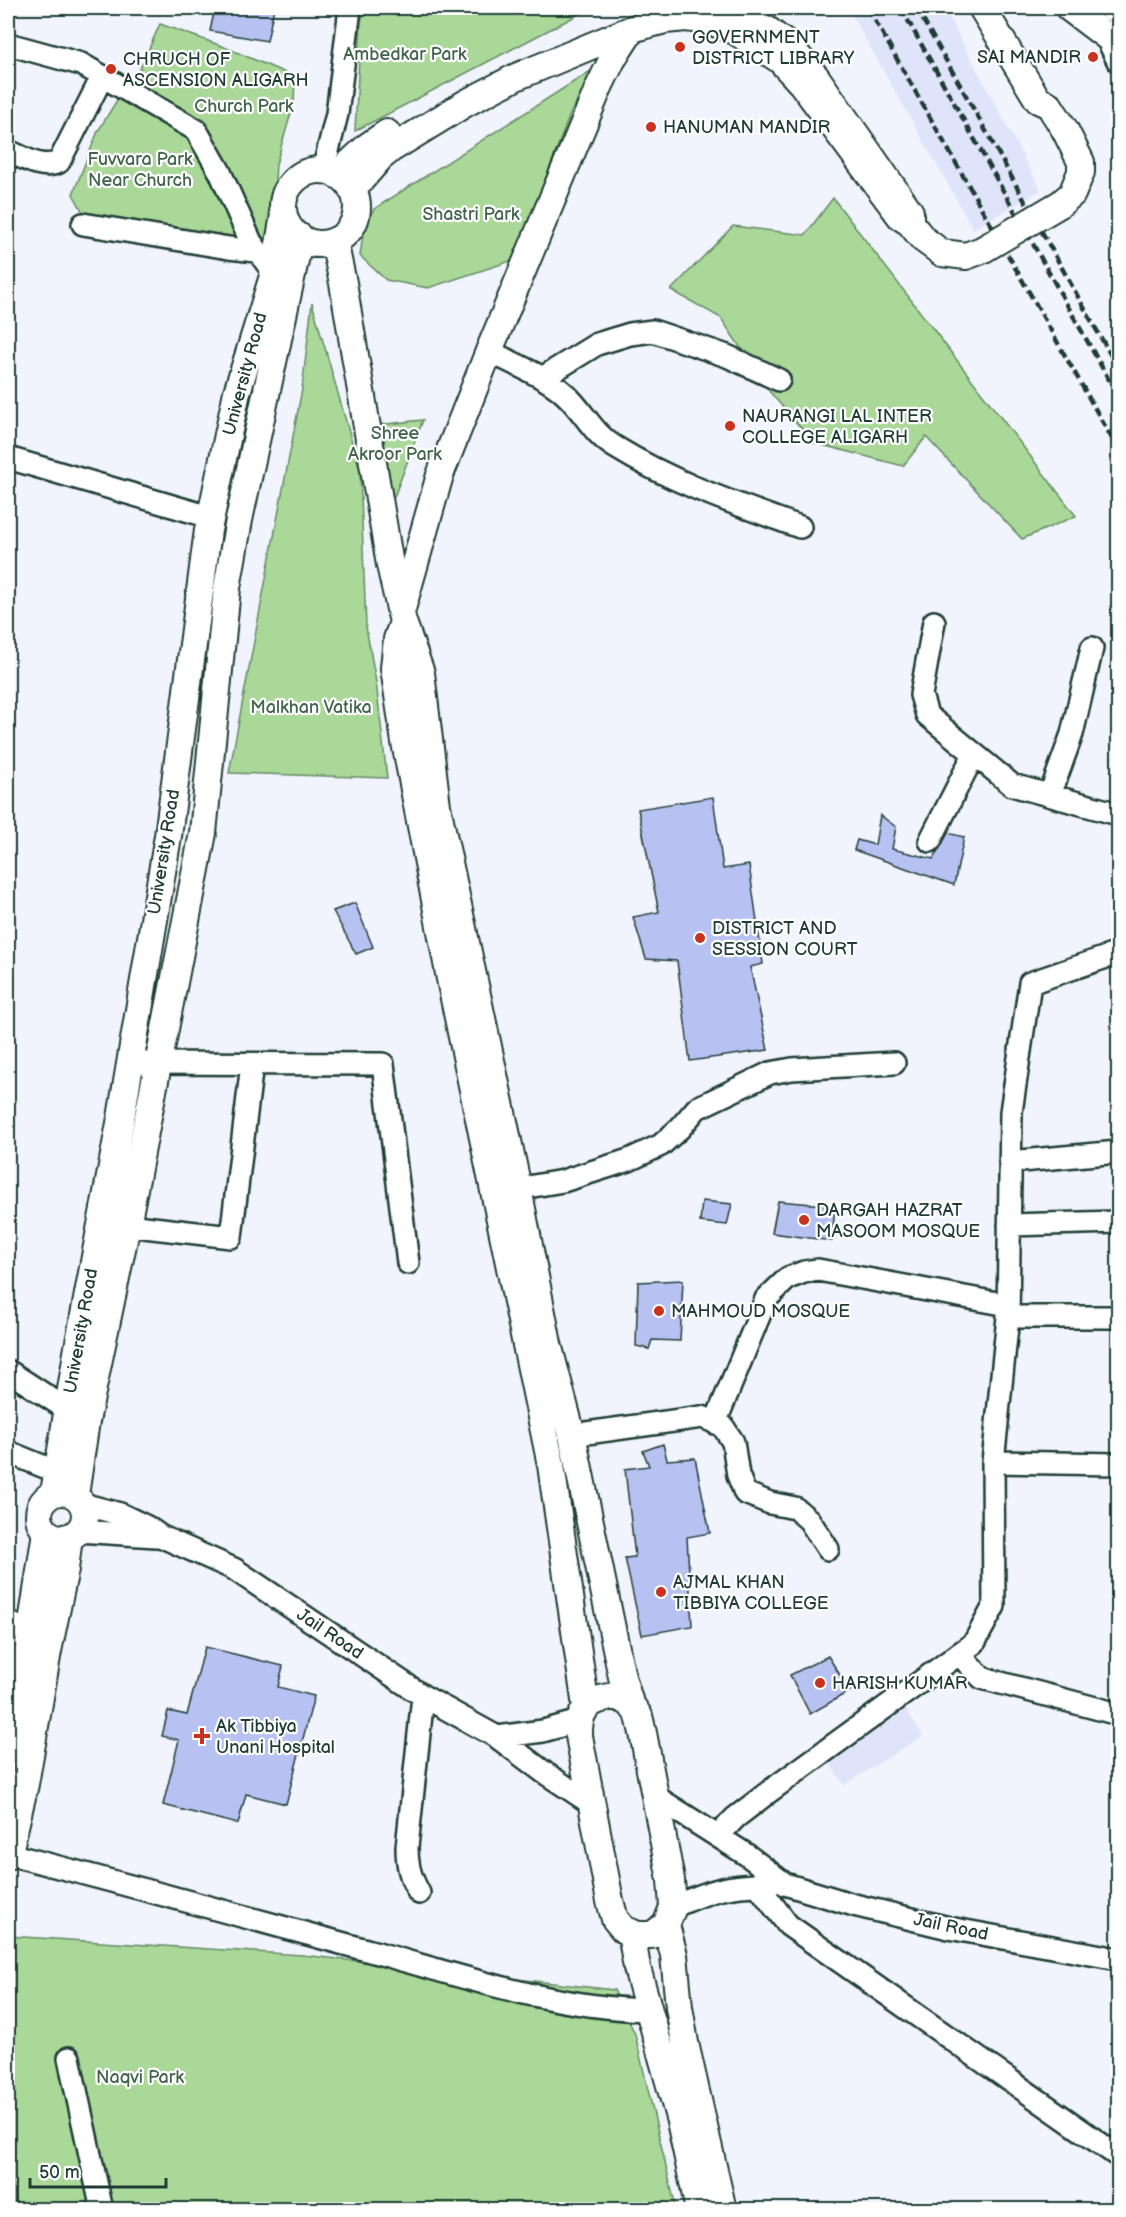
<svg xmlns="http://www.w3.org/2000/svg" width="1126" height="2217" font-family="'Balsamiq Sans',sans-serif">
	<rect width="100%" height="100%" fill="#f1f3fd"/>
	<filter id="ink" filterUnits="userSpaceOnUse"><feTurbulence type="fractalNoise" baseFrequency=".0167" numOctaves="2"/><feDisplacementMap in="SourceGraphic" scale="12" xChannelSelector="R" yChannelSelector="G"/><feConvolveMatrix kernelMatrix="1 2 1 2 8 2 1 2 1" color-interpolation-filters="sRGB"/></filter>
	<g filter="url(#ink)">
		<path fill="#e0e4fa" d="M848,8H944L1041,190L973,229Z
			M905,1707L923,1736L844,1785L823,1754Z"/>
		<path fill="#aad898" stroke="#648a66" stroke-width="1.5" d="M365,8H591L355,131L361,21Z
			M160,24L222,46L295,77L294,103L276,164L272,233L260,240L202,125L134,82Z
			M597,67L571,112L514,260L428,288L386,280L360,256L363,234L374,209Z
			M120,95L191,137L243,233L237,240L191,230L85,216L73,194L98,131Z
			M833,198L1076,516L1022,539L926,437L903,466L814,443L769,391L721,318L671,290L733,226L805,235Z
			M312,303L360,470L366,627L376,682L387,778L229,773L302,389Z
			M423,420L391,505L370,426Z
			M8,1936L302,1955L614,1990L635,2034L676,2209H8Z"/>
		<path fill="#b7c2f3" stroke="#1f3d34" stroke-width="1.5" d="M215,8H274L267,41L210,31Z
			M713,797L723,869L749,865L763,964L750,967L768,1050L690,1061L677,961L646,959L633,917L659,912L638,809Z
			M880,815L896,827L892,849L933,859L948,833L964,837L954,885L854,850L857,840L875,845Z
			M355,903L373,947L356,954L333,911Z
			M702,1201L732,1204L727,1225L700,1222Z
			M778,1201L835,1206L832,1241L772,1233Z
			M683,1280L680,1341L652,1340L649,1349L636,1346L638,1282Z
			M663,1444L667,1460L695,1458L710,1533L687,1537L692,1626L642,1635L625,1558L635,1557L625,1469L649,1466L643,1451Z
			M205,1647L283,1666L278,1687L314,1696L286,1804L246,1794L238,1824L163,1805L179,1740L162,1736L168,1711L187,1715Z
			M828,1656L850,1691L810,1714L790,1675Z"/>
		<g fill="none" stroke-linecap="round" stroke-linejoin="round">
			<defs>
				<path id="minor" d="M1106,36L1118,61
					M8,44L81,64L196,130L220,172L251,242L274,273
					M8,151C25,158 41,170 59,162L102,77
					M323,171L337,114L350,8
					M83,224L229,248L256,251
					M489,351C513,364 544,375 565,394C583,410 593,434 615,447C673,483 736,504 800,527
					M542,378L597,344L630,334L653,331L727,356L779,380
					M8,458L210,517
					M934,622L921,695L927,715L1012,785L1118,814
					M1050,795L1072,734L1092,648
					M930,841L974,754
					M130,1063L383,1064L408,1263
					M1010,1162L1118,1152
					M504,1191L563,1181L629,1160L661,1145L680,1128L697,1108L770,1073L792,1069L894,1063
					M127,1225L231,1237L252,1064
					M1009,1225L1118,1222
					M1008,1317H1118
					M8,1371L68,1410
					M715,1423L766,1299L788,1278L804,1272L818,1270L1008,1305
					M572,1435L702,1417L722,1425L733,1442L738,1475L745,1493L770,1503L795,1508L809,1520L828,1549
					M8,1452L57,1472
					M993,1462L1118,1464
					M82,1504L120,1514L147,1527L160,1536L234,1569L423,1696L497,1737L545,1773L592,1804
					M78,1531L156,1536
					M8,1621L30,1635
					M959,1654L982,1678L1118,1714
					M497,1737L543,1731L579,1721
					M656,1797L747,1855L785,1884L854,1905L949,1928L1118,1959
					M718,1836L735,1818L770,1791L974,1643L994,1606L993,1462L1008,1317L1011,1112L1030,983L1118,953
					M8,1854C130,1885 252,1919 374,1952C464,1977 555,2008 649,2010
					M757,1884L788,1925L1118,2156
					M419,1893C410,1877 407,1865 407,1847L423,1696
					M673,1907C709,1891 729,1884 770,1885
					M69,2058L102,2210"/>
				<path id="major" d="M982,8L1038,100L1049,105L1065,130
					M1069,8L1106,36L1118,41
					M1112,8L1118,11
					M283 207a37 37 0 1 1 74 0a37 37 0 1 1-74 0Z
					M337,175L368,146L387,133
					M352,190L380,158L391,149L466,103L516,77L632,29L665,20L686,18L710,21L735,31L780,60L802,84L901,217L910,223V212L816,77L790,47L769,31L727,8
					M910,223L923,239L942,253
					M334,241L343,283L390,565L403,622L421,673L437,806L518,1188L548,1344L572,1435L622,1677L630,1703
					M402,609L440,475L489,351L599,87L612,60L632,29
					M403,622L397,639L394,668L405,742L451,984L551,1465L586,1707
					M39 1515a23 23 0 1 1 46 0a23 23 0 1 1-46 0Z
					M54,1493L77,1353L121,1118L168,836L208,530L237,392L274,273L284,215
					M75,1495L86,1421L127,1225L203,833L227,588L239,520L300,237
					M616,1696L630,1703L639,1716L643,1733L671,1880L673,1907L666,1925L652,1935H638L624,1930L615,1919L610,1901L579,1736C578,1708 590,1699 616,1696Z
					M8,1751L25,1669L46,1532
					M8,1856L25,1784L48,1651L65,1569L69,1537
					M666,1925L674,1955L679,2007L685,2043L723,2210
					M631,1932L637,1968L680,2121L699,2210"/>
			</defs>
			<use href="#minor" stroke="#1f3d34" stroke-width="26"/>
			<use href="#major" stroke="#1f3d34" stroke-width="30"/>
			<use href="#minor" stroke="#fff" stroke-width="21"/>
			<use href="#major" stroke="#fff" stroke-width="26"/>
			<path stroke="#1f3d34" stroke-width="4.5" stroke-dasharray="9 4.5" stroke-linecap="butt" d="M868,8L1118,449
				M901,8L1118,396
				M916,8C985,127 1050,248 1118,368"/>
			<defs>
				<path id="major-bridge" d="M942,253L966,256L982,250L1060,204L1072,194L1081,172V162L1065,130"/>
			</defs>
			<use href="#major-bridge" stroke="#1f3d34" stroke-width="30" stroke-linecap="butt"/>
			<use href="#major-bridge" stroke="#fff" stroke-width="26"/>
		</g>
	</g>
	<g fill="#c8321e" stroke="#fff" stroke-width="2">
		<circle cx="680" cy="47" r="6"/>
		<circle cx="1093" cy="57" r="6"/>
		<circle cx="111" cy="69" r="6"/>
		<circle cx="651" cy="127" r="6"/>
		<circle cx="730" cy="426" r="6"/>
		<circle cx="700" cy="938" r="6"/>
		<circle cx="804" cy="1220" r="6"/>
		<circle cx="659" cy="1311" r="6"/>
		<circle cx="661" cy="1592" r="6"/>
		<circle cx="820" cy="1683" r="6"/>
		<path d="M199 1727h6v6h6v6h-6v6h-6v-6h-6v-6h6z"/>
	</g>
	<g text-anchor="middle" dominant-baseline="central" stroke-width="4.5" stroke-linejoin="round" paint-order="stroke">
		<g font-size="18" fill="#1f3d34" stroke="#fff" text-anchor="start">
			<text x="692" y="37">GOVERNMENT<tspan x="692" dy="21">DISTRICT LIBRARY</tspan></text>
			<text x="1081" y="57" text-anchor="end">SAI MANDIR</text>
			<text x="123" y="59">CHRUCH OF<tspan x="123" dy="21">ASCENSION ALIGARH</tspan></text>
			<text x="663" y="127">HANUMAN MANDIR</text>
			<text x="742" y="416">NAURANGI LAL INTER<tspan x="742" dy="21">COLLEGE ALIGARH</tspan></text>
			<text x="712" y="928">DISTRICT AND<tspan x="712" dy="21">SESSION COURT</tspan></text>
			<text x="816" y="1210">DARGAH HAZRAT<tspan x="816" dy="21">MASOOM MOSQUE</tspan></text>
			<text x="671" y="1311">MAHMOUD MOSQUE</text>
			<text x="673" y="1582">AJMAL KHAN<tspan x="673" dy="21">TIBBIYA COLLEGE</tspan></text>
			<text x="832" y="1683">HARISH KUMAR</text>
			<text x="216" y="1726">Ak Tibbiya<tspan x="216" dy="21">Unani Hospital</tspan></text>
		</g>
		<g font-size="18" fill="#42644d" stroke="#fff">
			<text x="405" y="54">Ambedkar Park</text>
			<text x="244" y="106">Church Park</text>
			<text x="140" y="159">Fuvvara Park<tspan x="140" dy="21">Near Church</tspan></text>
			<text x="471" y="214">Shastri Park</text>
			<text x="395" y="433">Shree<tspan x="395" dy="21">Akroor Park</tspan></text>
			<text x="311" y="707">Malkhan Vatika</text>
			<text x="140" y="2077">Naqvi Park</text>
		</g>
		<g font-size="18" fill="#1f3d34" stroke="#fff">
			<text transform="translate(245 374) rotate(-75)">University Road</text>
			<text transform="translate(164 852) rotate(-81)">University Road</text>
			<text transform="translate(81 1331) rotate(-80)">University Road</text>
			<text transform="translate(330 1634) rotate(34)">Jail Road</text>
			<text transform="translate(951 1927) rotate(12)">Jail Road</text>
		</g>
	</g>
	<rect width="1126" height="2217" fill="none" stroke="#fff" stroke-width="30"/>
	<rect x="15" y="15" width="1096" height="2187" fill="none" stroke="#1f3d34" stroke-width="2" filter="url(#ink)"/>
	<path d="M30 2178v9h136v-9" fill="none" stroke="#1f3d34" stroke-width="3"/>
	<text x="39" y="2178" font-size="18" fill="#1f3d34" stroke="#ffffff" stroke-width="4.5" paint-order="stroke">50 m</text>
</svg>
